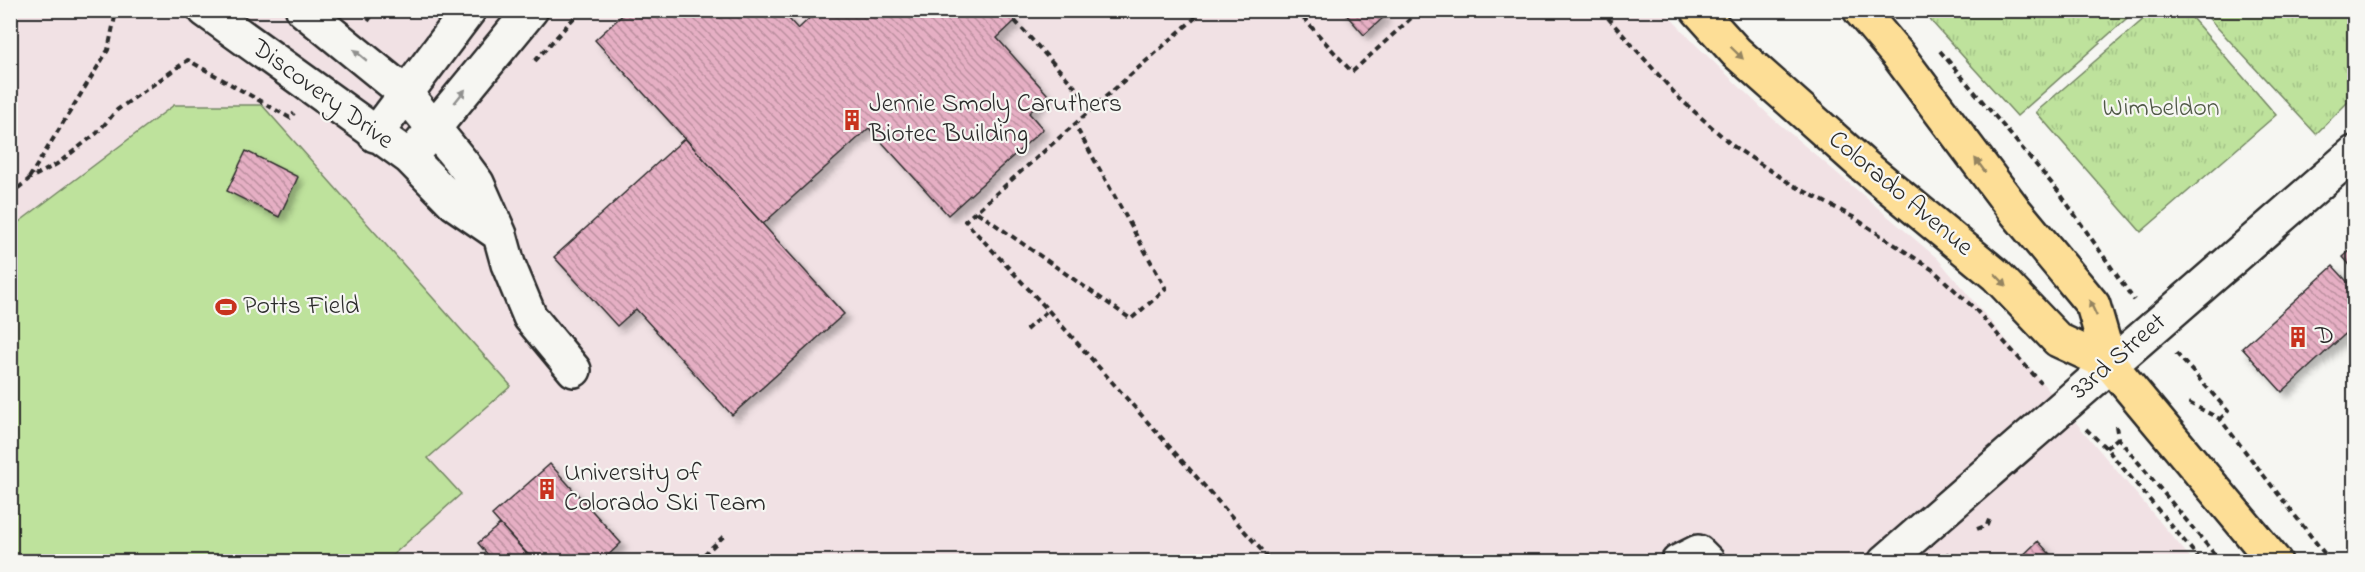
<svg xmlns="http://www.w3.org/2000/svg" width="2365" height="572" font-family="'Indie Flower',sans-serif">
	<defs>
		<pattern id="park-tufts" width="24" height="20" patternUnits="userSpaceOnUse" patternTransform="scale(1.5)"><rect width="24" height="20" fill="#bee29c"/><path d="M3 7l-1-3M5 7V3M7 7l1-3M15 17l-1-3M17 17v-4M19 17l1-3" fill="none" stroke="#a3c287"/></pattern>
		<pattern id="building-back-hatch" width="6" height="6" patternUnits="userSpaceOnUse" patternTransform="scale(1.5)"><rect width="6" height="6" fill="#e6afc4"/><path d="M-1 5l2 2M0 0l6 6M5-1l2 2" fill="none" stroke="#bb8f9f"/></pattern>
		<filter id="shadow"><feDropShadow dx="5.5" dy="5.5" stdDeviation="3" flood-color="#0004"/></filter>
	</defs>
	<rect width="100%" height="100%" fill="#f6f6f2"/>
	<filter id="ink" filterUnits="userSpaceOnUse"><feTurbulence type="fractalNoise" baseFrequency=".0167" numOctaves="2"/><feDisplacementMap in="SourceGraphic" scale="12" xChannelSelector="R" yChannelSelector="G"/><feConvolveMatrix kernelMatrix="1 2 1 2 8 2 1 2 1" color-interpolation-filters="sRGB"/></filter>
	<g filter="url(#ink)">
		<path fill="#f1e1e4" d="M10,11H1664L1695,44L1771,117L1937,258L2193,561H11Z"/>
		<path fill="#bee29c" stroke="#748664" stroke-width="1.5" d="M174,105H262L511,386L428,458L461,494L386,561L11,562V228Z"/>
		<path fill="url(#park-tufts)" stroke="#748664" stroke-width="1.5" d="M1922,11H2135L2017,116Z
			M2186,11L2276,115L2141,232L2036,112L2153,11Z
			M2202,11H2354V65L2350,100L2316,134Z"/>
		<path fill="url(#building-back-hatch)" stroke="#2b2b2b" stroke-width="1.5" filter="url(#shadow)" d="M628,10H781L798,29L818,10H1005L1015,21L997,38L1048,95L1029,113L1043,129L948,215L869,128L763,224L595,40Z
			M1342,10H1379L1384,17L1364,35Z
			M685,138L844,314L732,415L636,309L617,326L554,257Z
			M246,151L298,177L279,217L227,191Z
			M2354,247V270L2343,257Z
			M2333,266L2354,289V326L2282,392L2242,348Z
			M550,464L621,543L601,562H534L492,515Z
			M500,524L534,561L533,562H494L478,543Z
			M2038,541L2057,562H2016Z"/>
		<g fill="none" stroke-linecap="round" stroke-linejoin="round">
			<defs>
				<path id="minor" d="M205,10L409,157L454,203L499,234
					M303,10L405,93L463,164L477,183L500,235L508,264L530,317L574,370
					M375,135L469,10
					M420,145L531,10
					M1678,562L1698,552L1708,562
					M1885,562L2354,153"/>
				<path id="major" d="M1698,10L1736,52L1863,165L1996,275L2058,340L2110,364
					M1860,10L1898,55L2015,211L2093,305L2110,364L2275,562"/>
			</defs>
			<use href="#minor" stroke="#2b2b2b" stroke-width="38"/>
			<use href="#major" stroke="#2b2b2b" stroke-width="38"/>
			<path stroke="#2b2b2b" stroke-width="4" stroke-dasharray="6 4.5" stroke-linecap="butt" d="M380,10L387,15H412L416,10
				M1204,10L965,221L1048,310L1272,562
				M1296,10L1352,72L1420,10
				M1402,10L1410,19
				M1601,10L1679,98L1733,146L1791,184L1853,217L1933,270L1975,309L2041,383
				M368,21L376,10
				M1015,21L1094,108
				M1940,51L2059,192L2134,300
				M535,61L581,10
				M29,178L108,50L116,12
				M10,195L29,179L57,164L97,133L117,110L188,60L290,118L294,113
				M977,212L1131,319L1166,289L1075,125
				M1026,330L1048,310
				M2176,353L2228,411L2220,419
				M2189,403L2220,419L2331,562
				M2116,426L2118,438L2221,562
				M2086,429L2106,448L2202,562
				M2106,448L2118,438
				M1977,529L1987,525L1990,517
				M1946,553L1954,562
				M696,562L724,536"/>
			<use href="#minor" stroke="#f6f6f2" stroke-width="33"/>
			<use href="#major" stroke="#fdde96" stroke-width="33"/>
		</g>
		<defs><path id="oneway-solid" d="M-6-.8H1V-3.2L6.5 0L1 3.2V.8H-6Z" transform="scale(1.5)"/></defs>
		<g fill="#948460">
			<use href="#oneway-solid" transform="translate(1737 53) rotate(44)"/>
			<use href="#oneway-solid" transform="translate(1980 165) rotate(-127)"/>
			<use href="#oneway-solid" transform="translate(2001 280) rotate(46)"/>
			<use href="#oneway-solid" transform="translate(2093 308) rotate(-115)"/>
		</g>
		<g fill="#90908e">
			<use href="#oneway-solid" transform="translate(360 55) rotate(-140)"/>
			<use href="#oneway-solid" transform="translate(460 96) rotate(-51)"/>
		</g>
	</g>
	<defs>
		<symbol id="building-bare" viewBox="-9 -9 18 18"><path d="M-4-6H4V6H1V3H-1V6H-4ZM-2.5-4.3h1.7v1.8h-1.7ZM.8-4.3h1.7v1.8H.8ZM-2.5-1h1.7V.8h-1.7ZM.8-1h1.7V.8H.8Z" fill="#c8321e" stroke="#f6f6f2" stroke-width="2.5" paint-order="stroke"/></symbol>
		<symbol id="stadium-bare" viewBox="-9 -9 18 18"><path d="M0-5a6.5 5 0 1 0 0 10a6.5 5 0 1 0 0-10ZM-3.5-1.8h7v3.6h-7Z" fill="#c8321e" stroke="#f6f6f2" stroke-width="2.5" paint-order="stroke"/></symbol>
	</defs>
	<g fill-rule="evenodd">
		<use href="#building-bare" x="837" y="105" width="30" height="30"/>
		<use href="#stadium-bare" x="211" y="292" width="30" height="30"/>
		<use href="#building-bare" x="2283" y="322" width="30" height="30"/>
		<use href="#building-bare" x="532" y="474" width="30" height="30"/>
	</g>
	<g text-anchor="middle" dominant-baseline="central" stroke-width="4.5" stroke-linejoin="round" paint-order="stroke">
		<g font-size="26" fill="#2b2b2b" stroke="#f6f6f2">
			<text transform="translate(322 95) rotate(36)">Discovery Drive</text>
			<text transform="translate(1900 194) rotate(40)">Colorado Avenue</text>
			<text transform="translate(2119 357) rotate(-41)">33rd Street</text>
		</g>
		<g font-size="26" fill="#2b2b2b" stroke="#f6f6f2" text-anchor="start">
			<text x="869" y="105">Jennie Smoly Caruthers<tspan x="869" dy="30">Biotec Building</tspan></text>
			<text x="243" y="307">Potts Field</text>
			<text x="2315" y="337">D</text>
			<text x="564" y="474">University of<tspan x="564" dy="30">Colorado Ski Team</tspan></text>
		</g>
		<g font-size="26" fill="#505947" stroke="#f6f6f2">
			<text x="2161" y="109">Wimbeldon</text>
		</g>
	</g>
	<rect width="2365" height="572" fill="none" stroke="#f6f6f2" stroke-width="36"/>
	<rect x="18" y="18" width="2329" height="536" fill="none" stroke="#2b2b2b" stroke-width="2" filter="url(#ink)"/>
</svg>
